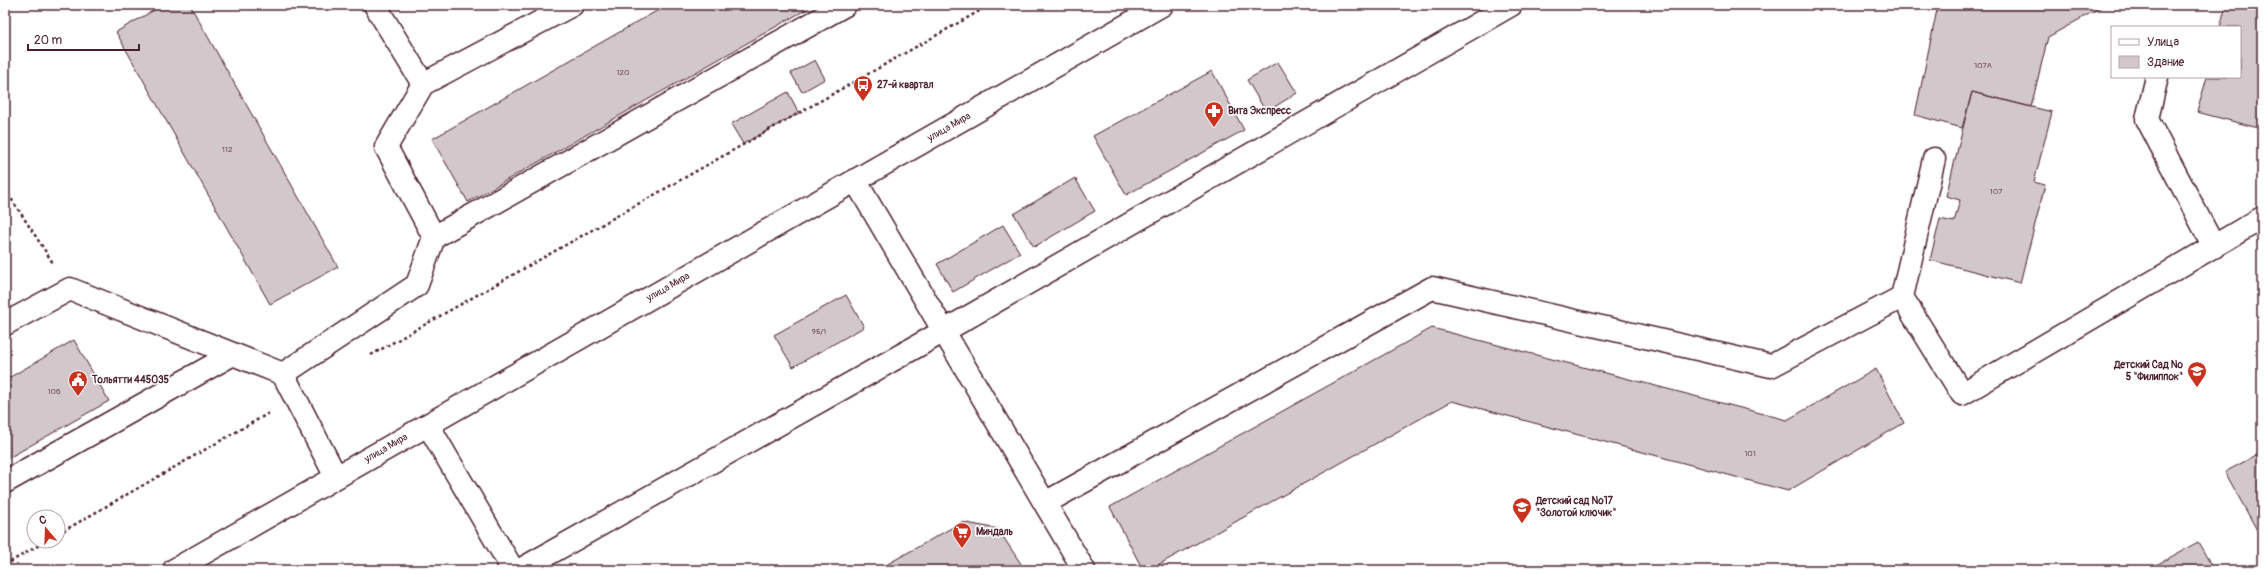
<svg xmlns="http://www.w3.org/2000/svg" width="2267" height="575" font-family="Pangolin,sans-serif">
	<rect width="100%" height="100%" fill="#fff"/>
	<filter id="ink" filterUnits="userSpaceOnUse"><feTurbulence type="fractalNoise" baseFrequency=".025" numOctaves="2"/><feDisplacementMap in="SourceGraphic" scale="8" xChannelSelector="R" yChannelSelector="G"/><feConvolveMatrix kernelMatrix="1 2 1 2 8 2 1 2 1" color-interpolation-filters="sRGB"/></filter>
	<g filter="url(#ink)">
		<path fill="#d2c7cb" stroke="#4a1f2b" d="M163,5H190L338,267L270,304L116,32Z
			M667,5H814L468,202L432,139Z
			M1938,5H2105L2048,37L2031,107L1972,92L1962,128L1915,115Z
			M2226,5H2262V129L2197,112L2207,77H2240V27H2220Z
			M815,60L825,79L802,92L791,73Z
			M1278,62L1297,93L1266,112L1247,80Z
			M1212,71L1244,130L1126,195L1093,136Z
			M788,92L799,113L743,144L731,124Z
			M1972,92L2052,112L2034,182L2045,185L2020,283L1930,260L1940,219L1954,222L1960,200L1946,196Z
			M1075,178L1095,211L1034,247L1014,214Z
			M1003,225L1020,253L953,292L937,264Z
			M846,295L864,327L793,367L774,335Z
			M1432,328L1787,420L1876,369L1904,423L1788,491L1452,401L1149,570H1143L1110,507Z
			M74,340L109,401L5,460V380Z
			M2262,452V530L2258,532L2225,472Z
			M962,522L998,529L1025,570H877Z
			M2198,542L2214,570H2147Z"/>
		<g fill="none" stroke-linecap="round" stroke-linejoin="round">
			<defs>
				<path id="minor" d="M2157,77L2147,119L2214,247
					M423,84L572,5
					M855,180L1084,570
					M434,237L845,5
					M1902,297L1934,159
					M5,324L70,289L283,374L336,477
					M283,374L417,285L434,237L386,147L423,84L375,5
					M428,425L513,570
					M5,482L233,354
					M1045,503L1432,288L1771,366L1902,297L1962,394L2262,218
					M520,570L944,331L1511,5"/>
				<path id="major" d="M174,570L1162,5"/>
			</defs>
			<use href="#minor" stroke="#4a1f2b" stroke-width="25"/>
			<use href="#major" stroke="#4a1f2b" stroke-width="25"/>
			<path stroke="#4a1f2b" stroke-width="2.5" stroke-dasharray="3 3" stroke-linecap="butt" d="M5,189L53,263
				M371,355L990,5
				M58,534L269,413
				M5,565L46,541"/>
			<use href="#minor" stroke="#fff" stroke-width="22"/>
			<use href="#major" stroke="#fff" stroke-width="22"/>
		</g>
	</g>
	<defs>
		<symbol id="bus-pin" viewBox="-11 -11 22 30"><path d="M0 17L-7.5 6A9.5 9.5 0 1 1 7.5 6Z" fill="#c8321e" stroke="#fff"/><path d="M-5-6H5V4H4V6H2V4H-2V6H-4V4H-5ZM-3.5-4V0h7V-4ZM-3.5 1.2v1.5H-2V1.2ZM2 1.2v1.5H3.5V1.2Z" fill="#fff"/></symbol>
		<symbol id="pharmacy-pin" viewBox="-11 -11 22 30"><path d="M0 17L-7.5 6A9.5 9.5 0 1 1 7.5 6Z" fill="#c8321e" stroke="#fff"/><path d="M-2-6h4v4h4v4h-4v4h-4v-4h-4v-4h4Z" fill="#fff"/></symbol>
		<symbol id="school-pin" viewBox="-11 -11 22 30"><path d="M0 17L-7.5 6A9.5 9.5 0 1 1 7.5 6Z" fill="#c8321e" stroke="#fff"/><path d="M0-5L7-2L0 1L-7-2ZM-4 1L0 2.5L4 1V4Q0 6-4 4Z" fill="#fff"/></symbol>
		<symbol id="civic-pin" viewBox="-11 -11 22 30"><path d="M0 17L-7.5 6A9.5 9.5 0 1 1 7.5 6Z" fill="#c8321e" stroke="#fff"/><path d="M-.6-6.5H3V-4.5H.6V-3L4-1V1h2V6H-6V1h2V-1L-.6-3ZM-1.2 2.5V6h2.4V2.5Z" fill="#fff"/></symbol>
		<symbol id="supermarket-pin" viewBox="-11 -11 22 30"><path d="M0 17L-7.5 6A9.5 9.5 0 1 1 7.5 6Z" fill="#c8321e" stroke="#fff"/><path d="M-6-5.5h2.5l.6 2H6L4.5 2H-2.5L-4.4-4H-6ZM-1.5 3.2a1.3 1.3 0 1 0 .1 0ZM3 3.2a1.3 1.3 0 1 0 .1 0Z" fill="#fff"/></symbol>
	</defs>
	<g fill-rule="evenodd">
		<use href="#bus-pin" x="852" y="74" width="22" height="30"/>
		<use href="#pharmacy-pin" x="1203" y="100" width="22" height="30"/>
		<use href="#school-pin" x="2186" y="360" width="22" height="30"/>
		<use href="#civic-pin" x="67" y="369" width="22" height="30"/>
		<use href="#school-pin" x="1511" y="496" width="22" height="30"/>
		<use href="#supermarket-pin" x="951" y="521" width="22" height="30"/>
	</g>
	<g text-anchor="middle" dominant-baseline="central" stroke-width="3" stroke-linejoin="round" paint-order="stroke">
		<g font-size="8" fill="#6c4953">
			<text x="1983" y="65">107А</text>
			<text x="623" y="72">120</text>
			<text x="227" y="149">112</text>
			<text x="1996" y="191">107</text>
			<text x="819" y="331">95/1</text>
			<text x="54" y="391">106</text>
			<text x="1750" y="453">101</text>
		</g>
		<g font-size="10" font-weight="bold" fill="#4a1f2b" stroke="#fff" text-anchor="start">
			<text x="877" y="85">27-й квартал</text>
			<text x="1228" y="111">Вита Экспресс</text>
			<text x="2183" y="365" text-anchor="end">Детский Сад №<tspan x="2183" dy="12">5 "Филиппок"</tspan></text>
			<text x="92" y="380">Тольятти 445035</text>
			<text x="1536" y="501">Детский сад №17<tspan x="1536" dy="12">"Золотой ключик"</tspan></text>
			<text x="976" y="532">Миндаль</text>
		</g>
		<g font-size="10" fill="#4a1f2b" stroke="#fff">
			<text transform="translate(949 127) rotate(-30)">улица Мира</text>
			<text transform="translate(668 287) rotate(-30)">улица Мира</text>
			<text transform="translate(386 448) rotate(-30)">улица Мира</text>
		</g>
	</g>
	<rect width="2267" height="575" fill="none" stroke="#fff" stroke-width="20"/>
	<rect x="10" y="10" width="2247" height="555" fill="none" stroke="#4a1f2b" stroke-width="1.5" filter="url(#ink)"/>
	<rect x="2111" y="26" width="130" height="52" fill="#ffffff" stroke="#b7a5aa"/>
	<rect x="2119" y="39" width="20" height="6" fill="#ffffff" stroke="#b7a5aa"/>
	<text x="2147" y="46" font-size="12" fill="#4a1f2b">Улица</text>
	<rect x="2119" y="56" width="20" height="12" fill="#d2c7cb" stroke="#b7a5aa"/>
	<text x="2147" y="66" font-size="12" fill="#4a1f2b">Здание</text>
	<g transform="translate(46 529) rotate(341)"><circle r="19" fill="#ffffff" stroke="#b7a5aa"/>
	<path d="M0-3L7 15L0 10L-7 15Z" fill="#c8321e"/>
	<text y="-6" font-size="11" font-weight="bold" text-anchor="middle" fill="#4a1f2b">С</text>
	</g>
	<path d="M28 44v6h111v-6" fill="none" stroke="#4a1f2b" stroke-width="2"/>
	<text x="34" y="44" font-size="12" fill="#4a1f2b" stroke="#ffffff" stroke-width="3" paint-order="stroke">20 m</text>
</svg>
